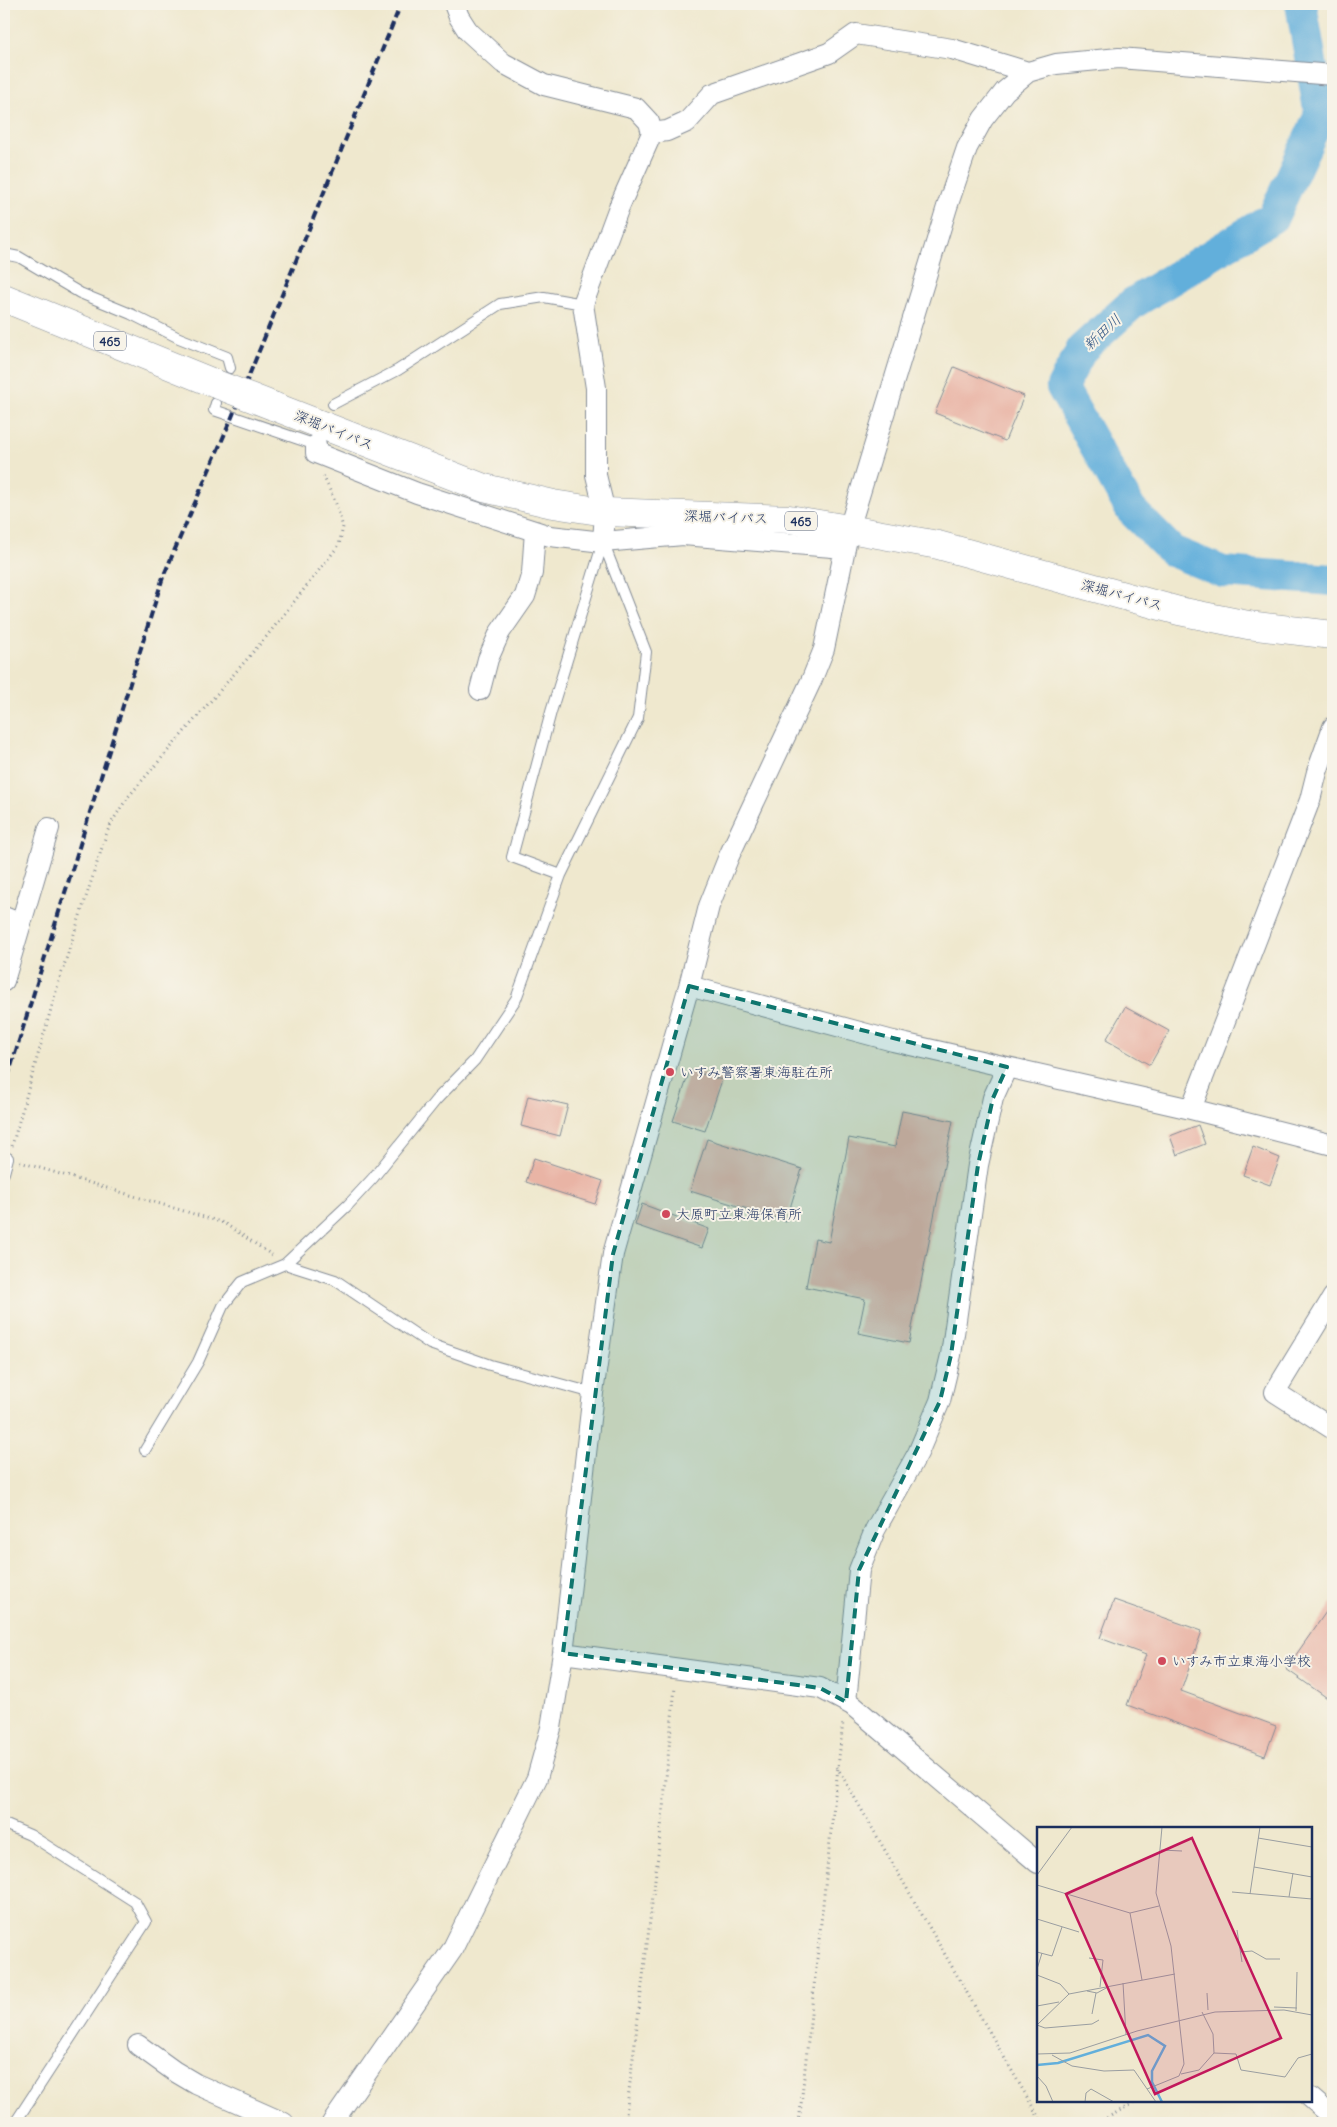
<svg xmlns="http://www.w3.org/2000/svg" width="1337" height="2127" font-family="Delius,'Klee One',sans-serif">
	<rect width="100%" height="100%" fill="#f7f3e8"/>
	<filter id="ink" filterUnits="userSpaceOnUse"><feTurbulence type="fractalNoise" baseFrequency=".02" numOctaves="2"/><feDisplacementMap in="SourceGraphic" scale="10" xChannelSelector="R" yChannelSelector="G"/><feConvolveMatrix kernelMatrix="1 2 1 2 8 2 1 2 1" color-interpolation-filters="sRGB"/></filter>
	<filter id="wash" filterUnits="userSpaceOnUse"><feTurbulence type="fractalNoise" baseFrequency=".0096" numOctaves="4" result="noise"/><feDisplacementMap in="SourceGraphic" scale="20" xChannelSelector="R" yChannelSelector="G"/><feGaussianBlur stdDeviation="1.12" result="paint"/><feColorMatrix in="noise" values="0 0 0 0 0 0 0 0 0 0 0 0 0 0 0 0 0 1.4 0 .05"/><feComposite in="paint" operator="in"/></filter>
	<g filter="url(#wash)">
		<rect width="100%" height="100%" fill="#efe8ce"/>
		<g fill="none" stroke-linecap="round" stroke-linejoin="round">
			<path stroke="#62afdb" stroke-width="32" d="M1301,4L1320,115L1273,217L1133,303L1082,349L1062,387L1131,510L1172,551L1223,572L1333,580"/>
		</g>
		<g id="blocks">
			<path fill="#e9b4a5" d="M954,367L1024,396L1005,441L935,413Z
				M1125,1007L1169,1031L1150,1065L1106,1040Z
				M690,1070L722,1080L705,1131L673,1121Z
				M528,1096L568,1105L560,1136L521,1126Z
				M902,1111L953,1121L909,1343L858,1333L865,1299L806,1287L815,1239L829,1242L849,1138L895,1147Z
				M1198,1125L1205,1144L1177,1155L1170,1136Z
				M707,1139L802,1169L786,1221L690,1191Z
				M1253,1147L1280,1158L1270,1185L1243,1175Z
				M534,1158L603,1181L595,1204L526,1182Z
				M642,1204L709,1229L702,1248L635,1225Z
				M1114,1600L1202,1631L1181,1691L1276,1726L1265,1756L1127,1705L1146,1655L1100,1638Z
				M1333,1602V1702L1286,1669Z"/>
		</g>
	</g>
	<g filter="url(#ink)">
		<use href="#blocks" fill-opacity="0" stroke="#858c96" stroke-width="1"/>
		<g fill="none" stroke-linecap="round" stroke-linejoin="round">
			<defs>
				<path id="service" d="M4,254L19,257L80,293L131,314L179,338L227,357L230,368
					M216,403L214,410L316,445
					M333,404L398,370L500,304L544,297L583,304
					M561,875L512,857L551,712L603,542
					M4,1173L8,1158
					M285,1264L335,1280L430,1344L490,1365L593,1393
					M145,1450L198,1362L223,1306L242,1282L285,1264L348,1205L373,1178L436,1100L475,1060L516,999L561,875L638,718L646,652L603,542
					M4,1824L30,1835L135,1902L146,1922L15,2123"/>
				<path id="minor" d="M454,4L459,17L468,31L503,63L544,85L636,108L649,122L652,133L619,207L583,304L596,388V475L605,512L603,542
					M652,133L667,131L687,122L712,94L829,53L856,34L952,49L1028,72
					M316,445V453L417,493L550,536L603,542L683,535L845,548
					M480,690L488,659L500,632L525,596L532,573L535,531
					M4,917L21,924
					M4,981L49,828
					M689,986L893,1041L1191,1109L1333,1145
					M1191,1109L1310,800L1317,772L1333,727
					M1333,1297L1275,1392L1333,1429
					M563,1653L820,1688L852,1705L1038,1863
					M846,1702L859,1570L875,1530L918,1453L940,1401L951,1355L978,1165L993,1098L1007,1067
					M138,2045L174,2071L196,2084L284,2123
					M1311,2098L1333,2117
					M332,2123L452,1950L537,1778L551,1728L563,1653L593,1393L613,1254L689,986L709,906L729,856L812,679L824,649L849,529L947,207L967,148L983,119L1005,91L1028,72L1056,64L1119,58L1333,75"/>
				<path id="trunk" d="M4,298L216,384
					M273,406L484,488L553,504L605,512L789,519L849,529L938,545L1179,611L1248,625L1333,635"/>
			</defs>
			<use href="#service" stroke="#858c96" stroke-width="12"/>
			<use href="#minor" stroke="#858c96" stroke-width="22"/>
			<use href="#trunk" stroke="#858c96" stroke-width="29"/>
			<path stroke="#858c96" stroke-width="3" stroke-dasharray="1 4" stroke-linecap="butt" d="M1332,452L1333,448
				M12,1146L59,981L107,832L113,820L128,797L266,637L339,545L343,527L336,504L323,475
				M20,1162L224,1223L272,1255
				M837,1767L1042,2123
				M625,2123L660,1839L675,1687
				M799,2123L843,1722
				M1098,2123L1137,2101"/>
			<use href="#service" stroke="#fff" stroke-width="10"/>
			<use href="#minor" stroke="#fff" stroke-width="20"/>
			<use href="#trunk" stroke="#fff" stroke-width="28"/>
			<path stroke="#1b2f5e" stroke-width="4" stroke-dasharray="8 4" stroke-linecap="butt" d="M4,1089L163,577L232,417L401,4"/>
			<defs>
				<path id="trunk-bridge" d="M216,384L273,406"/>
			</defs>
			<use href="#trunk-bridge" stroke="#858c96" stroke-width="29" stroke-linecap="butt"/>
			<use href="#trunk-bridge" stroke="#fff" stroke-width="28"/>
		</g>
	</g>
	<path fill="#0f766e" fill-opacity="0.2" stroke="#0f766e" stroke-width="4" stroke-dasharray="10 6" stroke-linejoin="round" d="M689,986L1007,1067L993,1098L978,1165L951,1355L940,1401L859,1570L846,1702L820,1688L563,1653L613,1254Z"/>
	<g fill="#d1495b" stroke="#f7f3e8" stroke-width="2">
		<circle cx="670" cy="1072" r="5"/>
		<circle cx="666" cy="1214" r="5"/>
		<circle cx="1162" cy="1661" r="5"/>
	</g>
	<g text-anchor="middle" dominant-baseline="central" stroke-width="4" stroke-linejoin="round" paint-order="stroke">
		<g fill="#f7f3e8" stroke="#5d6a87" stroke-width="1">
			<rect x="94" y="331.5" width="32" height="19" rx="4"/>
			<rect x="785" y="511.5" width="32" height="19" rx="4"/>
		</g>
		<g font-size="12" font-weight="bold" fill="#1b2f5e">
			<text x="110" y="341">465</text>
			<text x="801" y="521">465</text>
		</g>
		<g font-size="14" fill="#1b2f5e" stroke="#f7f3e8">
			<text transform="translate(334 430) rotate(22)">深堀バイパス</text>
			<text transform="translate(726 517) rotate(2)">深堀バイパス</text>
			<text transform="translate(1122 595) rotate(15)">深堀バイパス</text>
		</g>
		<g font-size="14" fill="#1b2f5e" stroke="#f7f3e8" text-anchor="start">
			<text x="680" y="1072">いすみ警察署東海駐在所</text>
			<text x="676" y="1214">大原町立東海保育所</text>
			<text x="1172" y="1661">いすみ市立東海小学校</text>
		</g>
		<g font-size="15" font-style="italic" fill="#305584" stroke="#f7f3e8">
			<text transform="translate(1102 332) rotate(-43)">新田川</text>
		</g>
	</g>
	<g transform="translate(1037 1827)">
		<rect width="275" height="275" fill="#efe8ce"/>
		<path fill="none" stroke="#62afdb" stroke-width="2.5" d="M0,238L21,236L111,208L128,219L115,244V255L125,275"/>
		<path fill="none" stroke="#9a9ea1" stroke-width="1" d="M221,11L275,20M124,23L145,24M217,40L275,50M0,48L35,0M0,58L93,86L122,79M195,65L275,72M213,67L223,0M252,70L256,46M93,86L105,153M0,92L42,105M200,103L205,135M0,125L15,129L25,100M203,125L215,124L229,132H243M52,131L66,133L63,160M0,142L5,126M0,148L23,157L32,167M86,156L89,208M50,164L60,166L71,160M170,166L171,183M0,179L22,175M237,180L260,181M259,184L260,145M55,187L59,166M0,198L32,167L138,147M0,198L8,201L55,197L62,193M177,226L199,227L204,243L248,250L261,231L275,227M0,227L33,226L100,204L178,185L247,183L275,188M15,228L35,239L67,244L97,243L119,275M144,247L162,243L177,226L176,207L165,185M0,249L9,259L16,275M110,262L142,249L147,237L134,119L119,66L125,0M48,275L49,266L54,262L77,275"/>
		<path fill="#c2185b" fill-opacity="0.15" stroke="#c2185b" stroke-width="2.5" d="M155,11L244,211L118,267L29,67Z"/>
		<rect width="275" height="275" fill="none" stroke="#1b2f5e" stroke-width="2.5"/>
	</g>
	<rect width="1337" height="2127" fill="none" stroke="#f7f3e8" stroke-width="20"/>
</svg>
